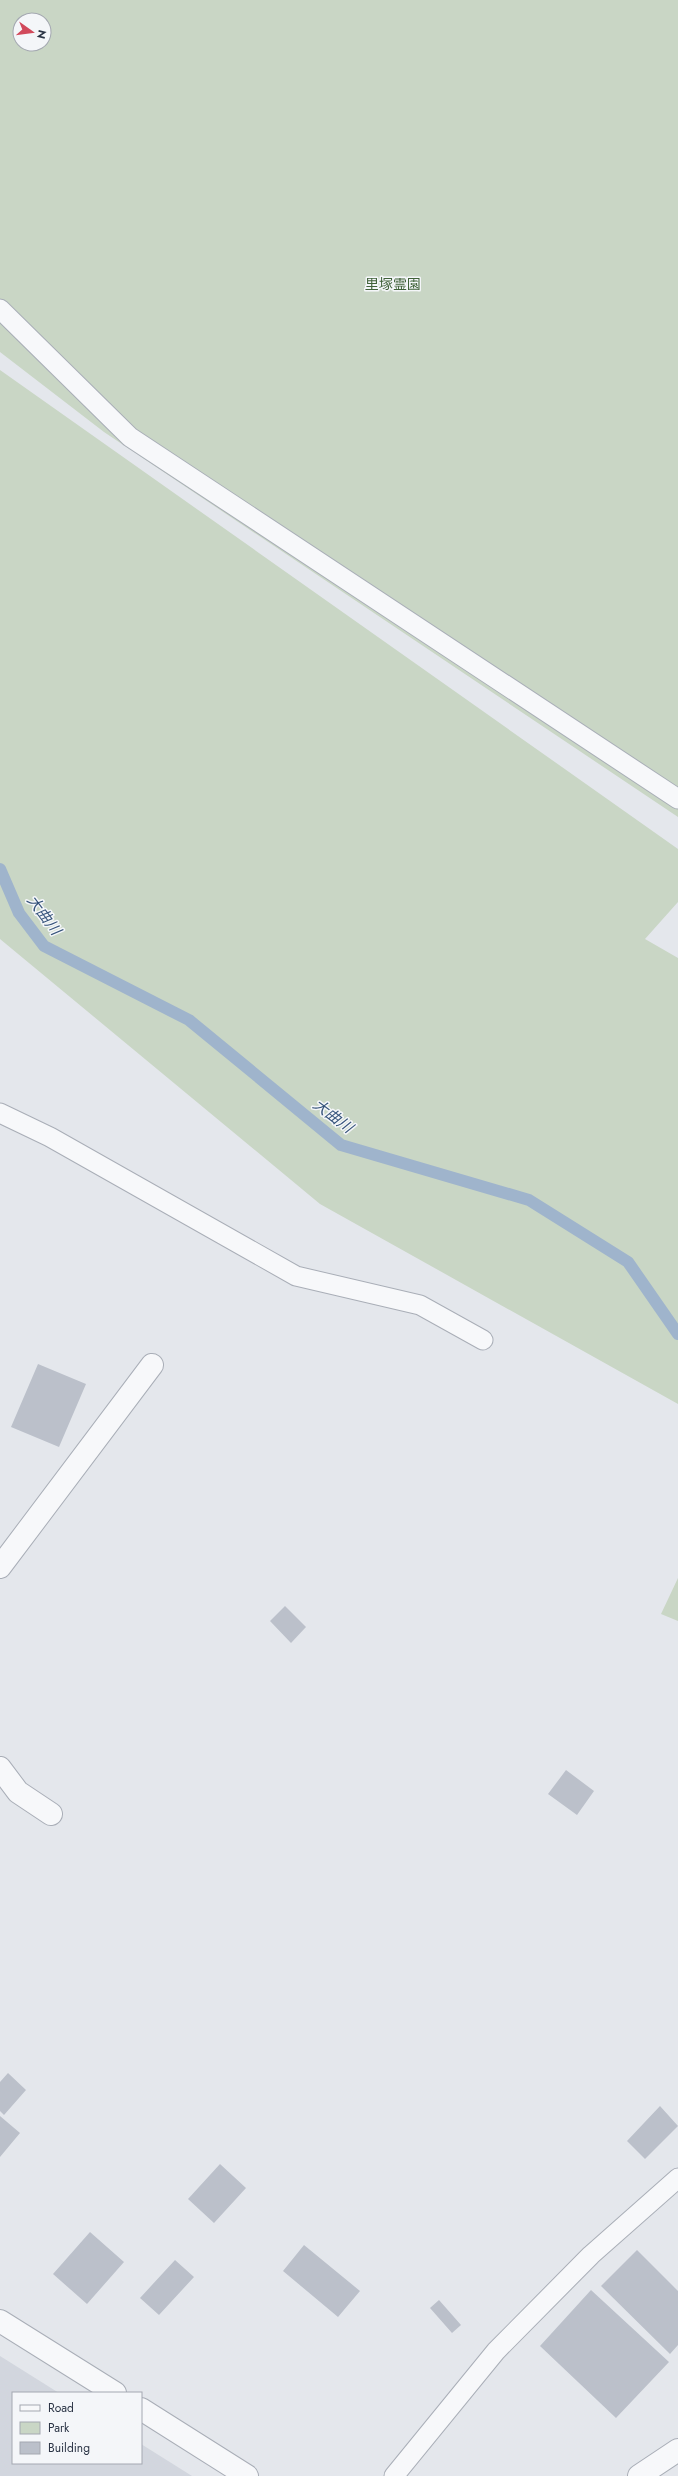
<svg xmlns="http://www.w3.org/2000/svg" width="678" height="2476" font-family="Jost,'Noto Sans JP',sans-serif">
	<rect width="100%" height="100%" fill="#e4e7ec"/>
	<path fill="#d2d6de" d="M0,2356L59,2393H13V2463H141V2444L192,2476H0Z"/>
	<path fill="#c9d6c5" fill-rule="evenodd" d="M0,0H678V817L104,432L0,352ZM20,20H44V44H20Z
		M0,370L678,849V902L645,939L678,958V1404L320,1204L0,939Z
		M678,1578V1621L661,1614Z"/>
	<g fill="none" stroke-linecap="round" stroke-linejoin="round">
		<path stroke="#9fb4cc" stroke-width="12" d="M0,869L19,913L44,946L189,1020L341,1145L529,1200L628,1262L678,1334"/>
	</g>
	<path fill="#bbc0ca" d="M38,1364L86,1384L59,1447L11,1427Z
		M285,1606L306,1627L291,1643L270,1621Z
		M566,1770L594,1791L577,1815L548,1794Z
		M8,2073L26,2090L4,2115L0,2111V2082Z
		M660,2106L678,2126L645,2159L627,2141Z
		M0,2116L20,2133L0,2157Z
		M220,2164L246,2188L214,2223L188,2199Z
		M90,2232L124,2262L87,2304L53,2274Z
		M304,2245L360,2291L338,2317L283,2271Z
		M637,2250L678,2291V2345L670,2354L601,2286Z
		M175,2260L194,2277L159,2315L140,2298Z
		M591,2290L669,2362L616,2418L540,2346Z
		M439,2300L461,2325L452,2333L430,2308Z"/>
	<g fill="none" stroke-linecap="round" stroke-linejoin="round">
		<defs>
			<path id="lane" d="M0,309L130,437L678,799
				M0,1113L50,1137L296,1276L420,1305L483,1340
				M394,2476L496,2351L591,2255L678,2178"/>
			<path id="street" d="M0,1567L152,1365
				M0,1768L18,1792L51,1814
				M0,2321L115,2393
				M141,2409L247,2476
				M639,2476L678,2450"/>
		</defs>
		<use href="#lane" stroke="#a9aeb7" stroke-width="21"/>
		<use href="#street" stroke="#a9aeb7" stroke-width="24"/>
		<use href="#lane" stroke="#f7f8fa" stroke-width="19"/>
		<use href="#street" stroke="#f7f8fa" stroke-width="22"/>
	</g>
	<g text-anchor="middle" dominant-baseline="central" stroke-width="3" stroke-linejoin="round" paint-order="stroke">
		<g font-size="14" fill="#3f6138" stroke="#f4f6f9">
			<text x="393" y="284">里塚霊園</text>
		</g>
		<g font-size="15" font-style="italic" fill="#34527a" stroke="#f4f6f9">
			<text transform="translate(44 915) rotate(53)">大曲川</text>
			<text transform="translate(333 1116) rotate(37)">大曲川</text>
		</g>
	</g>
	<rect x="12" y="2392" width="130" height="72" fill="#f4f6f9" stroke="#a4a8b1"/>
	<rect x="20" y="2405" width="20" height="6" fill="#f7f8fa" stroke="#a4a8b1"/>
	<text x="48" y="2412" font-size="12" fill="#2b3445">Road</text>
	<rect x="20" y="2422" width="20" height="12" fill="#c9d6c5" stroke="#a4a8b1"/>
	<text x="48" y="2432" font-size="12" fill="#2b3445">Park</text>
	<rect x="20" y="2442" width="20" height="12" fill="#bbc0ca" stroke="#a4a8b1"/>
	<text x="48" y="2452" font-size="12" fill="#2b3445">Building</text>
	<g transform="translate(32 32) rotate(104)"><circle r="19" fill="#f4f6f9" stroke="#a4a8b1"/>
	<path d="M0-3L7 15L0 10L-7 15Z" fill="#d1495b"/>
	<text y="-6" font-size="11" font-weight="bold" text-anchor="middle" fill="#2b3445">N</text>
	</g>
</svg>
